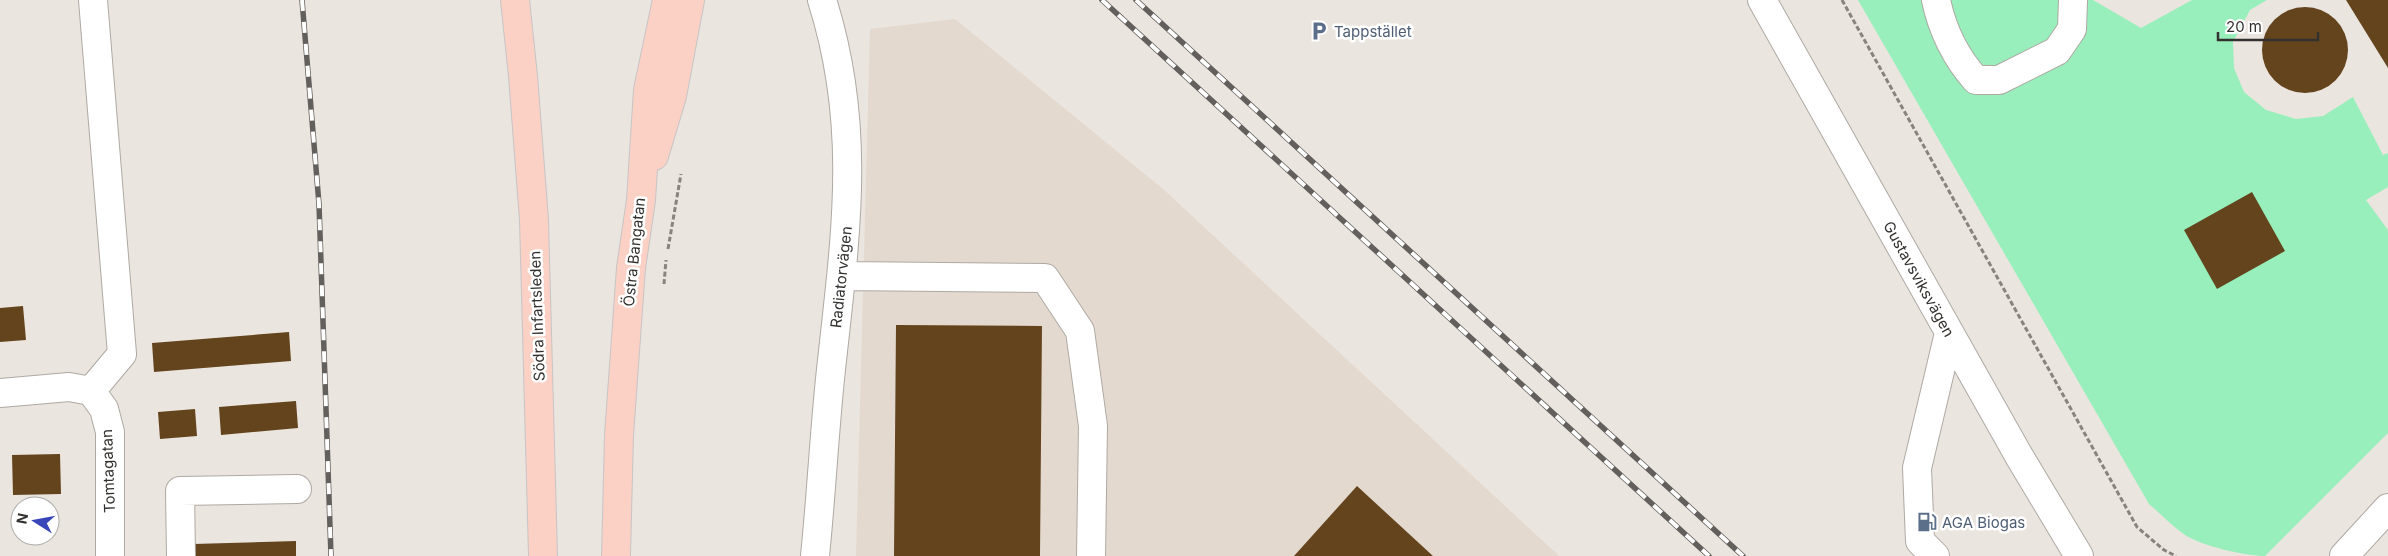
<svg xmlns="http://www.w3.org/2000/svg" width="2388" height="556" font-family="Inter,sans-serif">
	<rect width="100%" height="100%" fill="#ebe5df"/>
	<path fill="#e4d9ce" d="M955,19L1163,189L1559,556H856L870,29Z"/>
	<path fill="#98efbb" d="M1858,0H2093L2141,28L2192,0H2267L2250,10L2233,42L2234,68L2244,92L2266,110L2296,119L2323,116L2353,97L2383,155L2388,153V187L2366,200L2388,230V433L2265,556C2245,556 2202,546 2185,535C2172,526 2161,514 2149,504Z"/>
	<path fill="#64441d" d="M2346,0H2388V68Z
		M2262 50a43 43 0 1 1 86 0a43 43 0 1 1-86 0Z
		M2252,192L2285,251L2217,289L2184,230Z
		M23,306L26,340L0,342V308Z
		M896,325L1042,326L1040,556H894Z
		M289,332L291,361L154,372L152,343Z
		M296,401L298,428L221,435L219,407Z
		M195,409L197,436L160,439L158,412Z
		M60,454L61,494L13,495L12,455Z
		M1357,486L1433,556H1294Z
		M296,541V556H194L193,544Z"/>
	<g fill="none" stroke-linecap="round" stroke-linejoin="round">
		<defs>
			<path id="minor" d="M1762,0L2019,456L2079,556
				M1936,0C1942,29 1956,58 1976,80H1999L2057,51L2072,29L2073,0
				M842,276L1045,278L1080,331L1093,426L1091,556
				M91,391L122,354L93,0
				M0,393L69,387L91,391L104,409L110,432V556
				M181,556L180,491L297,489
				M815,556C821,497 824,438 830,379C844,245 864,132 822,0
				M1935,556L1920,541L1917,468L1949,333
				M2344,556L2388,508"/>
			<path id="major" d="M515,0L523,76L534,220L543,556
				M654,156L672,96L690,0
				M616,556L619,435L631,268L641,200L648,90L667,0"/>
		</defs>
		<use href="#minor" stroke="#aea9a3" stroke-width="30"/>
		<use href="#major" stroke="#c6c5c5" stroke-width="30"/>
		<path stroke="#87837f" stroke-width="3" stroke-dasharray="5 2.5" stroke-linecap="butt" d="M1842,0L2137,527L2164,550L2176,556
			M668,249L681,174
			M664,284L666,260"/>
		<use href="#minor" stroke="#fff" stroke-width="28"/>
		<use href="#major" stroke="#fbd0c5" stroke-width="28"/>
		<defs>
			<path id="rail" d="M302,0L319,204L331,556
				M1102,0L1709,556
				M1136,0L1743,556"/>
		</defs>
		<use href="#rail" stroke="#625f5c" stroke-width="5.5"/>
		<use href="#rail" stroke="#fff" stroke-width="4" stroke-dasharray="11" stroke-linecap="butt"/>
	</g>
	<defs>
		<symbol id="parking-bare" viewBox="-9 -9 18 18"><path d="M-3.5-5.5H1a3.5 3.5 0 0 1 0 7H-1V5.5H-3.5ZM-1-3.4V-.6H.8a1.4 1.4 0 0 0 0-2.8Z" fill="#5c6f8a" stroke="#fff" stroke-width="2.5" paint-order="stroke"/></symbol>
		<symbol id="fuel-bare" viewBox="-9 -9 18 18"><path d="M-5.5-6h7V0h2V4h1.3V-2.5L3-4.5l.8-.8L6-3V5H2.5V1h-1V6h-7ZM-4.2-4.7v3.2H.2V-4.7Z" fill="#5c6f8a" stroke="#fff" stroke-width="2.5" paint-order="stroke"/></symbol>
	</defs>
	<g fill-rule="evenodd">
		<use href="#parking-bare" x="1305" y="17" width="28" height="28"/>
		<use href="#fuel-bare" x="1913" y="508" width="28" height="28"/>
	</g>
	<g text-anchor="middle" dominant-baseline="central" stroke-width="5" stroke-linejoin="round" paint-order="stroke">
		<g font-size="15" fill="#4e5e75" stroke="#fff" text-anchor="start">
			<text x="1334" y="31">Tappstället</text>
			<text x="1942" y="522">AGA Biogas</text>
		</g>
		<g font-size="15" fill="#33312f" stroke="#fff">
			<text transform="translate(634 252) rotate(-84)">Östra Bangatan</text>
			<text transform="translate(841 277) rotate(-84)">Radiatorvägen</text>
			<text transform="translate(1919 279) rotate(61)">Gustavsviksvägen</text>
			<text transform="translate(537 316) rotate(-92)">Södra Infartsleden</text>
			<text transform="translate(108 471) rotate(-92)">Tomtagatan</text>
		</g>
	</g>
	<g transform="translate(35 521) rotate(281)"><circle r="24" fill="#ffffff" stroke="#adadac"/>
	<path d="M0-4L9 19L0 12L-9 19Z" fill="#3846b9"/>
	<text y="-8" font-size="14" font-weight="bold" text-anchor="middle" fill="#33312f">N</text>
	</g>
	<path d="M2218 32v8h100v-8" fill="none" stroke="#33312f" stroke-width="2.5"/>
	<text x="2226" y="32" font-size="15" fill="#33312f" stroke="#ffffff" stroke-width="4" paint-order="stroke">20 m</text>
</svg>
